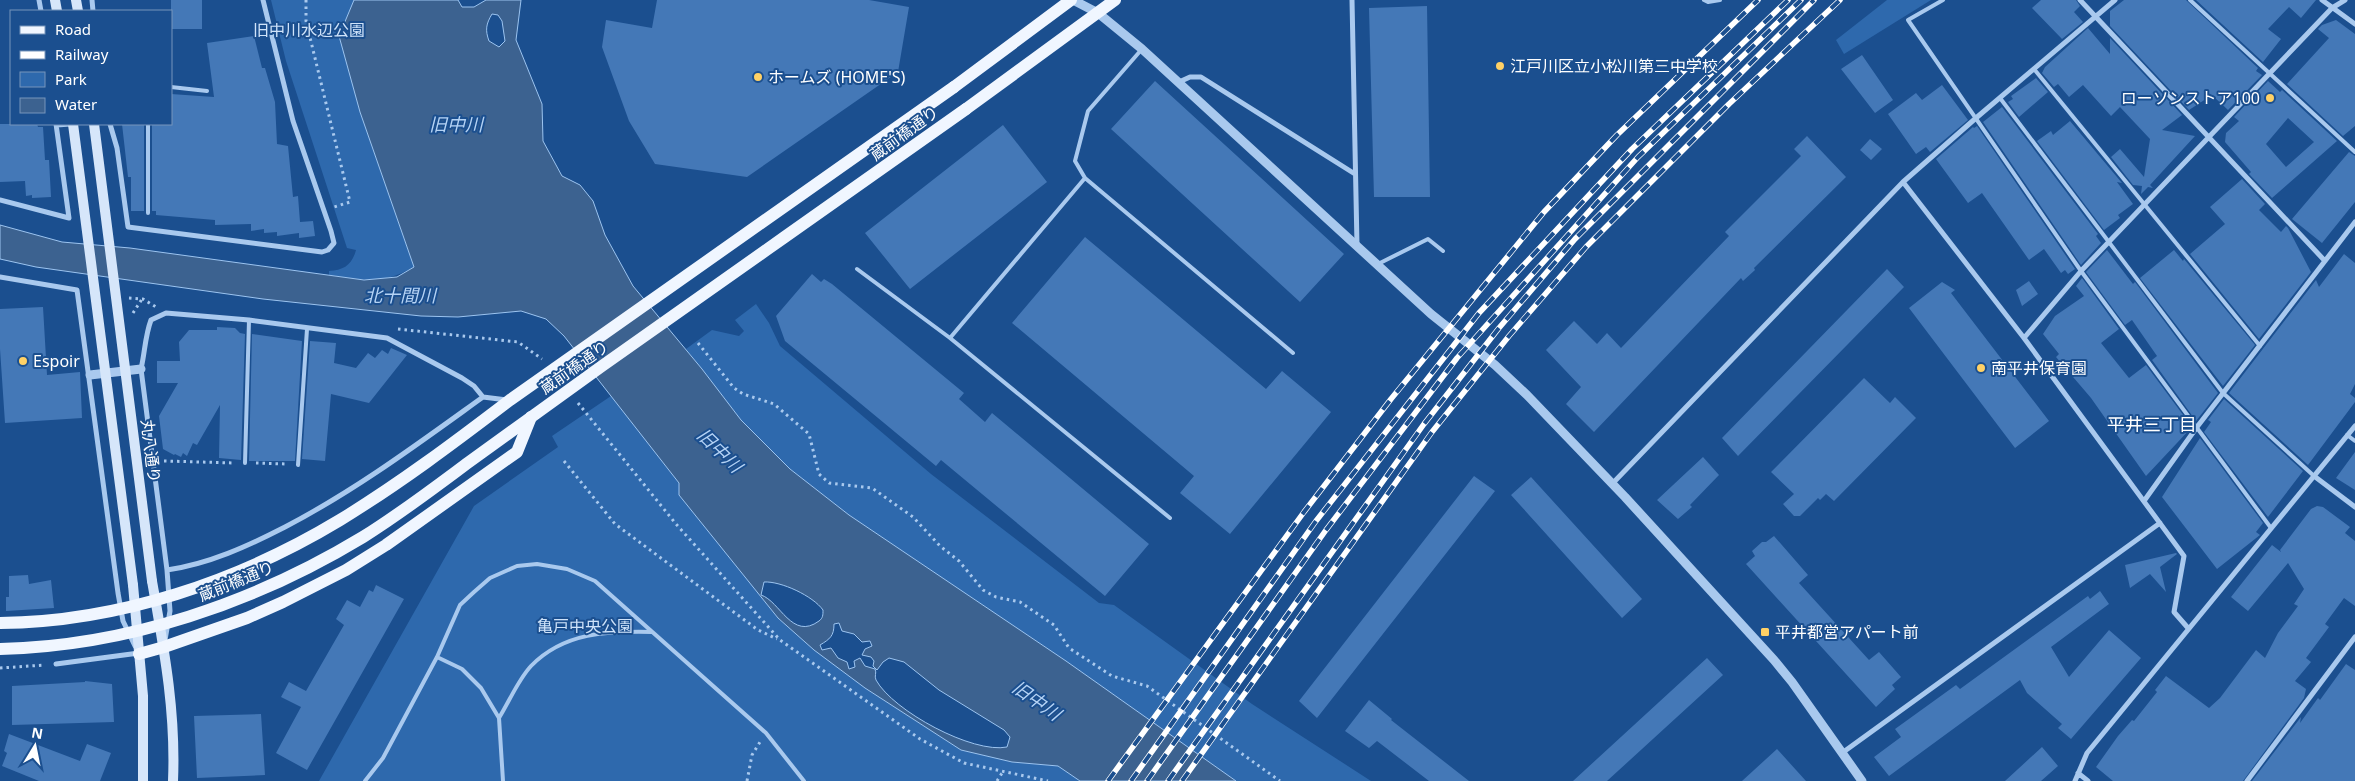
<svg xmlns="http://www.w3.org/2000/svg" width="2355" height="781" font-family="'Noto Sans','Noto Sans JP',sans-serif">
	<rect width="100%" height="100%" fill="#1b4f8f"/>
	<path fill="#2e69ad" d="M271,0H354L340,36L360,112L414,267C382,285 364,280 329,275V271C344,270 352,265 356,250L347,248L286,61Z
		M1887,0H1931L1844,54L1836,40Z
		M756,304L769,323L780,346L931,474L1099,603L1114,605L1252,704L1371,781H1236L1066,661L849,515L790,469L741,420L686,349L712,330L739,336L744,331L735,320Z
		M611,396L679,483V495L778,618L865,688L961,750L1012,762L1058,766L1080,781H319L474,506L558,447L552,436Z"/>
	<path fill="#3c6290" stroke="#9cc4f0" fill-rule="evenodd" d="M354,0H458L462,7H474L486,0H521L516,40L542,104L543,141L562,176L580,185L593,201L605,235L633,286L702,369L741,420L790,469L849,515L1066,661L1236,781H1080L1058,766L1012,762L961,750L865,688L814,650L778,618L679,495V483L564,336L546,319L521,311L458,317L421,316L263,299L36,267L0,259V225L62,242L130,248L364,280L397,277L414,267L360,112L339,36ZM492,14L498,15L502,21L505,41L499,47L489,41C485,30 486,24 492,14ZM764,582C781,581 813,596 823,610C823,615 823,618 819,621C792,641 780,601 761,595ZM839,623L842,631L854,634L862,642L870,641L872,646L865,649L862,655L871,657L874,661L873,666L877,670L883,662L889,658L904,662L939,690L1004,730L1010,737L1007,747C973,754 893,711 876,680C874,676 877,673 875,669L865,666L860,658L854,661L855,667L849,669L847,662L838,658L831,648L822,650L820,645C830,639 834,636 834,624Z"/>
	<path fill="#4478b7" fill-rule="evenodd" d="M171,0H202V29H171Z
		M657,0H869L909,7L898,72L747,177L655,164L629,121L602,47L606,20L652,28Z
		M2041,0H2076L2080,6L2074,12L2083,22L2062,39L2032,8Z
		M2124,0H2186L2258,68L2256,71L2262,75L2228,110L2212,95L2189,110L2110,26V11Z
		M2196,0H2316L2301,18L2289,7L2268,29L2281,39L2263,62Z
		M1427,6L1430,197H1374L1369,8Z
		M2336,20L2355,34V126L2343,136L2287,84L2329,38L2318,29L2322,25Z
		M2088,28L2110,54V38L2182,115L2162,130L2195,136L2150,185L2153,188L2148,187L2141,194L2142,186L2133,185L2111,157L2120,149L2144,177L2150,139L2120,107L2111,116L2083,85L2069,97L2058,84L2054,87L2042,73L2045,67Z
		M254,36L262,68H265L275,102L277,144L288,146L293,197L298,196L300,222L313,221L315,236L299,238V233L277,236V232L264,233V229L251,231V224L215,225V220L156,215V211H152V125H171V94L214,97L207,43Z
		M1862,55L1893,100L1875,113L1841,69Z
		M2036,78L2048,92L2019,117L2008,102L2013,99L2011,96Z
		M1155,81L1344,254L1300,302L1111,129Z
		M2268,81L2280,92L2282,90L2337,141L2272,198L2249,174L2251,172L2225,142L2226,133L2239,121L2234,117ZM2288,118L2314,142L2286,167L2266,144Z
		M1942,85L1968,120L1930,152L1926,147L1916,154L1888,114L1916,93L1922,100Z
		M2002,107L2098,234L2096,236L2101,243L2081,265L1983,122Z
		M2070,121L2122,183L2117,182L2133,204L2118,215L2120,218L2104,230L2037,141L2051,131L2053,135Z
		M0,124H37L38,127H43L45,160H49L51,197L32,198V195L26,196L25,181L0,182Z
		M122,124L144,125V211H131V177H128Z
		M1003,125L1047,182L910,289L865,233Z
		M1977,126L2075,269L2068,274L2065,270L2061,273L2044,249L2029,260L1982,193L1968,203L1936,159L1973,127L1974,128Z
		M1807,136L1846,177L1754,268L1755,270L1743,281L1741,278L1594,432L1566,404L1581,387L1546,350L1574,321L1597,344L1607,333L1621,348L1729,236L1725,232L1801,156L1794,149Z
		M1870,139L1882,149L1871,160L1860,150Z
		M2349,152L2355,156V202L2322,243L2292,219Z
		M2242,179L2265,204L2259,210L2281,232L2286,226L2288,228L2311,272L2259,339L2190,254L2225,224L2210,207Z
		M1085,237L1266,389L1282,371L1331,412L1230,534L1180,493L1194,476L1012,323Z
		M2107,250L2133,284L2135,282L2218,393L2196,421L2152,360L2157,356L2132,320L2125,325L2086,272Z
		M2174,250L2183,261L2184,259L2255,345L2223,386L2140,278Z
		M2344,254L2355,263V384L2350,394L2355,398V402L2308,465L2229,393L2316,280L2319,287Z
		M1887,269L1904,287L1738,456L1722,438Z
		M812,274L821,282L824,279L832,284L964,393L959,399L985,422L992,413L1149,544L1105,596L941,460L936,466L785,341L776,316Z
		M2082,278L2119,329L2101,343L2129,378L2146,365L2192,427L2146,476L2091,398L2056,357L2059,354L2043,334L2055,316L2084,296L2076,286Z
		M2029,281L2038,294L2022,306L2016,290Z
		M1942,282L1955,290L1951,293L2049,421L2015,448L1909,308Z
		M43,307L47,375L80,372L82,418L5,423L0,349V309Z
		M217,327L235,328L240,333L245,334L241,460L219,458L220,405L197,445L193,443L187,456L183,453L181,457L175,454L174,455L163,449L159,416L178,383H157V361H180L179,342L189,330H217Z
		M252,334L302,341L295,461H249Z
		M310,341L336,343L334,363L356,368L368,353L375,358L382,350L388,354L391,348L407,355L369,403L331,394L325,461L302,459Z
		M1864,378L1890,403L1895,397L1916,418L1834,501L1826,494L1820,500L1818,498L1800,516H1794L1783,504L1794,494L1771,472Z
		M2224,399L2303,471L2268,517L2204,432L2211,422L2208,420Z
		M2200,438L2263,523L2256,532L2260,535L2217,569L2162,497Z
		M2355,452V490L2336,478Z
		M1703,457L1719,475L1690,505L1692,507L1678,519L1657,500Z
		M1474,476L1495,491L1317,718L1299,701Z
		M1531,477L1642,599L1622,618L1511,495Z
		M2317,506L2323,507L2350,527L2345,533L2355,541V606L2344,598L2325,624L2329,627L2306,658L2311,662L2295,681L2306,689L2304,698L2243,781H2113L2096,767L2118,736L2132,720L2134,721L2157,692L2155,690L2166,676L2209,708L2220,698L2256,650L2265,658L2278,633L2298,606L2294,604L2304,589L2288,563L2248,611L2231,597L2272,545L2281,552L2280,550L2311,509Z
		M1774,536L1808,575L1799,583L1869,660L1879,652L1901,677L1892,685L1895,689L1876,707L1746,564L1755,556L1752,551L1762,542H1766Z
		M2176,553L2177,554L2160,567L2166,592L2150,574L2130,588L2125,565Z
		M28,575L29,584L51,580L54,608L6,611V597H9V576Z
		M376,585L404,599L307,770L276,753L301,707L281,697L289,682L306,691L344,625L336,619L347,600L360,607L369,590L373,592Z
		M2100,591L2109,604L2051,647L2069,677L2109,630L2141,658L2071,739L2058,728L2062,724L2027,693L2020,680L1889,776L1874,757L1901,737L1895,729L1956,685L1960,689L2088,596L2090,599Z
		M1707,658L1723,675L1607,781H1573Z
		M2346,664L2355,670V781H2252L2301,717L2300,723L2318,698L2320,700Z
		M85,681L112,684L114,722L12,725V686L85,682Z
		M1369,700L1392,719L1391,720L1469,781H1429L1377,741L1369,748L1345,731Z
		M261,714L265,775L197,778L194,716Z
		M9,734L80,761L87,744L111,753L100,781H39L2,766L7,753L4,751Z
		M2042,747L2058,766L2041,781H2005Z
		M1777,749L1806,781H1742Z"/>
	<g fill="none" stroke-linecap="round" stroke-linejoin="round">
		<path stroke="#a9c9ee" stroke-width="3" stroke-dasharray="2.5 4" stroke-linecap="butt" d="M306,0V21L350,202L334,207
			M129,298L143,299L156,307
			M133,313L142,299
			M398,329L518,342L542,359
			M698,343L734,388L743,394L774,404L809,434L819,474L829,483L872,488L913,517L940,546L959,561L983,590L996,597L1020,602L1054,625L1069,648L1112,676L1147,686L1280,781
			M578,403L676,524L780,640L920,739L964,763L1048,781
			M164,461L235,463
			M564,461L615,524L758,630L777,639
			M256,463L287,464
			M0,668L45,665
			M747,781L752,755L760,742
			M997,781L1002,773"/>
		<path stroke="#a9c9ee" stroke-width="4" d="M1704,0L1708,2L1720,0
			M1943,0L1908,20L2081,271L2271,528
			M2190,0L2355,152
			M1142,49L1088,111L1075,161L1085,178L1293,353
			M2034,69L2260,346
			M171,87L207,91
			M2000,98L2223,393L2314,476
			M148,213V124
			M1378,264L1428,239L1443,251
			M857,269L950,338L1170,518
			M950,338L1085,178
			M2347,435L2355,441
			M245,463L249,320
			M298,465L307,329
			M437,657L462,669L481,688L499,718L503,781
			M499,718C509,702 518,680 531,666C564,632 608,631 652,632
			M365,781L383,758L437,657L460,605L474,592L490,578L517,566L537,564L567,569L595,581L766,733L804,781"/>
		<path stroke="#a9c9ee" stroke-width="5" d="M39,0L41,11
			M92,0L93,11
			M1352,0L1357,245
			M2080,0L2325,261
			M2322,0L2355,24
			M1179,82L1190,77H1201L1355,174
			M110,124L117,148L128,227L322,252L328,250L334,243L331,231L293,121L263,0
			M57,125L70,124
			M1903,182L1976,118L2115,0
			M0,200L69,218L56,124
			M0,277L77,290L118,593L123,621L135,646
			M2024,338L2081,271L2332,8L2345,0
			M2314,476L2355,507
			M1612,484L1903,182L2024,338L2184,556L2174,612L2188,628
			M2144,501L2197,427L2355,222
			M167,570C209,564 248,546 285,527C356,490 419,443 483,397L507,400
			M165,640L170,611L167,570L141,369C145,352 145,336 151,320L166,313L249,320L387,338L462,378L474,386L483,397
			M56,664L139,653
			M1842,753L2160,523
			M2078,773L2088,781
			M2075,781L2087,753L2355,426
			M2247,781L2355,637"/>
		<path stroke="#a9c9ee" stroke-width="9" d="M1073,0L1098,13L1142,49L1431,314L1495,365L1527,395L1625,497L1774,660L1792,682L1862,781
			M90,375L141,369"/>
		<path stroke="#d6e6fa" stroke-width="10" d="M55,0L57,11
			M76,0L78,11
			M152,581C164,649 176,712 173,781
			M133,585L143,696V781"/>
		<path stroke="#f0f6ff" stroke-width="12" d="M954,87L1071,0
			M966,109L1115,0
			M139,654L164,647L247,618L283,602L346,570L386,545L517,452L531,417"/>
		<defs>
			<path id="rail" d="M1108,781L1304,512L1391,399L1544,212L1617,135L1758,0
				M1131,781L1316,521L1479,313L1632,149L1788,0
				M1147,781L1326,530L1457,358L1638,157L1801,0
				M1168,781L1424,424L1499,328L1575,239L1814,0
				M1182,781L1432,432L1509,336L1586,247L1729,104L1840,0"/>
		</defs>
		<use href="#rail" stroke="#fff" stroke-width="5.5"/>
		<use href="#rail" stroke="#1b4f8f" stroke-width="4" stroke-dasharray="11" stroke-linecap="butt"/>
		<path stroke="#d6e6fa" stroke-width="10" d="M73,124L133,585
			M94,124L152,581"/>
		<path stroke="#f0f6ff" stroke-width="12" d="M0,623C119,622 239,581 340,520C399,484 455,442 510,400L954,87
			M0,649C128,646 254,603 363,537C400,514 434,488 469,462C513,430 558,398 602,366C723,280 845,195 966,109"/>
	</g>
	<g fill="#ffd166" stroke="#1b4f8f" stroke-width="2">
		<circle cx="1500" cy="66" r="5"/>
		<circle cx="758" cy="77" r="5"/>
		<circle cx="2270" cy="98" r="5"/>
		<circle cx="23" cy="361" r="5"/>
		<circle cx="1981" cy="368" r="5"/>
		<rect x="1760" y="627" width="10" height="10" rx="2.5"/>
	</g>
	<g text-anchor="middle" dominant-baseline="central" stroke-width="4" stroke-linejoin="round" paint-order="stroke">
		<g font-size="16" fill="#cfe3fa" stroke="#1b4f8f">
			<text x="309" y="30">旧中川水辺公園</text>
			<text x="585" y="626">亀戸中央公園</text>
		</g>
		<g font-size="16" fill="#fff" stroke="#1b4f8f" text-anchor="start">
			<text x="1510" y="66">江戸川区立小松川第三中学校</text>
			<text x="768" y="77">ホームズ (HOME'S)</text>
			<text x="2260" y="98" text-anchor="end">ローソンストア100</text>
			<text x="33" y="361">Espoir</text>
			<text x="1991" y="368">南平井保育園</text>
			<text x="1775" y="632">平井都営アパート前</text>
		</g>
		<g font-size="16" fill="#fff" stroke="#1b4f8f">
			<text transform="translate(904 133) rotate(-36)">蔵前橋通り</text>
			<text transform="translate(574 367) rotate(-35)">蔵前橋通り</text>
			<text transform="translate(151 451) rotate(83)">丸八通り</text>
			<text transform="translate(236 581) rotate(-22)">蔵前橋通り</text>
		</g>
		<g font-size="18" font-style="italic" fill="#b5d3f5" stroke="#1b4f8f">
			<text x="456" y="124">旧中川</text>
			<text x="400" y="295">北十間川</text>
			<text transform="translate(720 450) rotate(44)">旧中川</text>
			<text transform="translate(1037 700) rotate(35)">旧中川</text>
		</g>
		<g font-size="18" fill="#fff" stroke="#1b4f8f">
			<text x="2152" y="424">平井三丁目</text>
		</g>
	</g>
	<rect x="10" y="10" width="162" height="115" fill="#1b4f8f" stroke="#7695bc"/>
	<rect x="20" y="26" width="25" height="8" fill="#f0f6ff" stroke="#7695bc"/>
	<text x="55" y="35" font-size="15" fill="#ffffff">Road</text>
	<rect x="20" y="51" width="25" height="8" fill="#ffffff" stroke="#7695bc"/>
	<text x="55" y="60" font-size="15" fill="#ffffff">Railway</text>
	<rect x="20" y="72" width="25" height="15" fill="#2e69ad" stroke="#7695bc"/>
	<text x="55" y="85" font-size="15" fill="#ffffff">Park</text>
	<rect x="20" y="98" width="25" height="15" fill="#3c6290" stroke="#7695bc"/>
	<text x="55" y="110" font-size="15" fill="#ffffff">Water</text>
	<g transform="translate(35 746) rotate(10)" stroke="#1b4f8f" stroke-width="4" paint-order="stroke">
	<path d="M0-4L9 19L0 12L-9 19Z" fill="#ffffff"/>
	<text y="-8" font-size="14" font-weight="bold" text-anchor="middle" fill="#ffffff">N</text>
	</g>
</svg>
